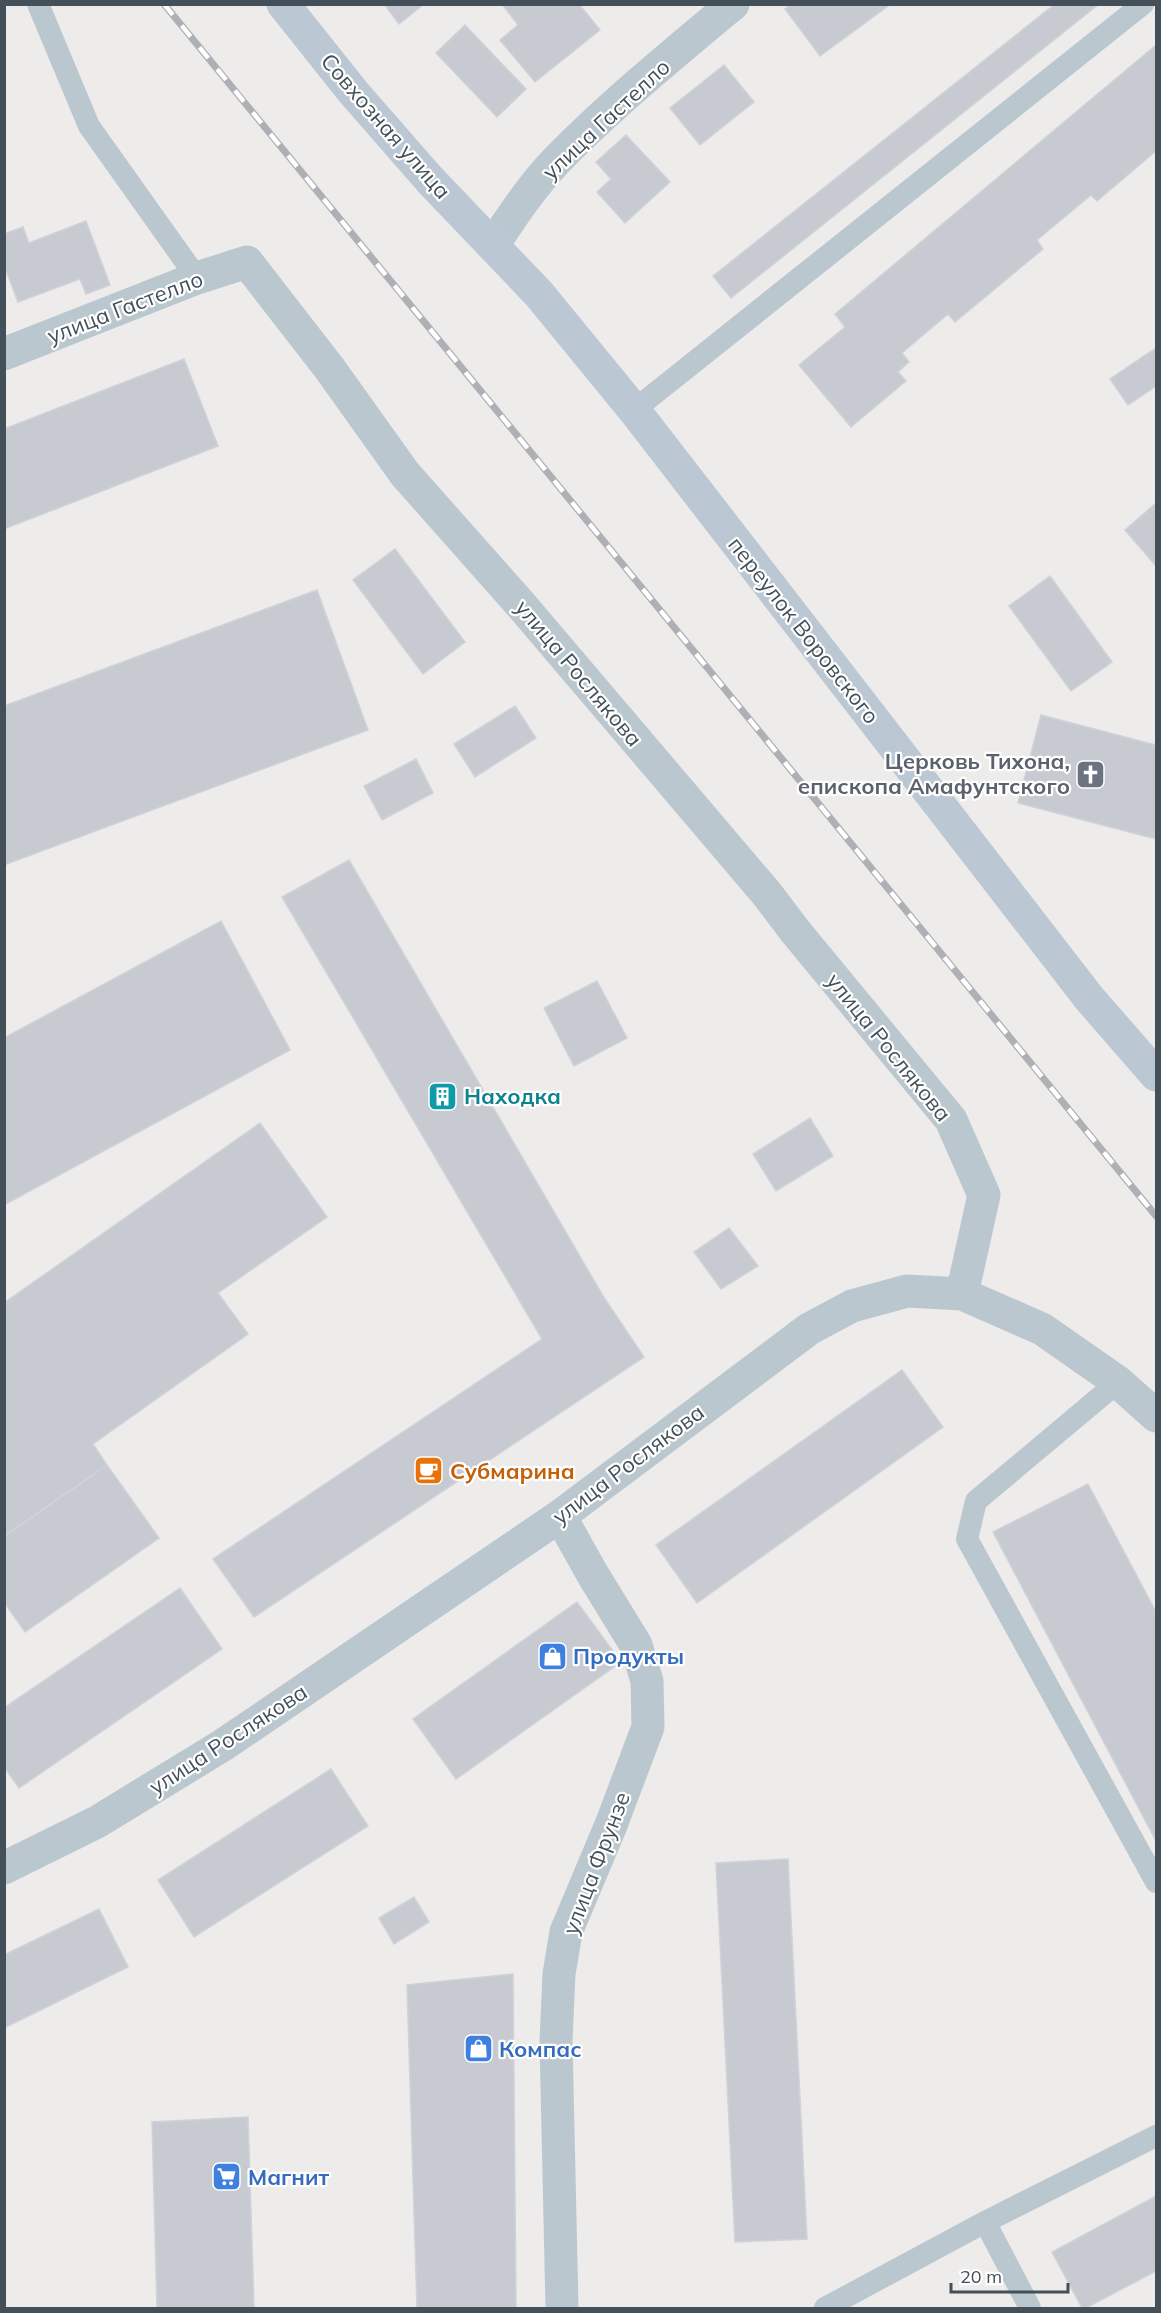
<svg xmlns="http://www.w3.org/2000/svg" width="1161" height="2313" font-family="Mulish,sans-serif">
	<rect width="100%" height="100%" fill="#eeebeb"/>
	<path fill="#c8cad1" stroke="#cfd2d8" stroke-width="1.5" d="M384,4H424L399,24Z
		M502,4H579L600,30L535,82L500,40L518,25Z
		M792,4H887L888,6L820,56L785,9Z
		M1055,4H1099L731,298L713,276Z
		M465,25L526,89L497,117L436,53Z
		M1156,45V151L1097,201L1091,195L1037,240L1043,249L955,322L948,314L902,353L909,362L898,372L906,381L851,427L799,365L845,327L835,314Z
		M724,65L754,102L700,145L670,108Z
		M626,135L670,182L625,223L597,192L611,179L596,162Z
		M86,221L110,285L86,294L80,279L18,302L4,265V234L23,227L29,243Z
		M1156,348V386L1128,405L1110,379Z
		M184,359L218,446L4,529V429Z
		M1156,503V566L1125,530Z
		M395,549L465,642L423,674L353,580Z
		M1050,576L1112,662L1071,691L1009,606Z
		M317,590L368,730L4,865V706Z
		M515,706L536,738L475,777L454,744Z
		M1041,715L1156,745V839L1018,803Z
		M416,759L433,793L382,820L364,786Z
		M349,860L603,1296L644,1357L254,1617L213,1559L542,1339L282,897Z
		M221,921L290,1050L4,1205V1038Z
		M597,981L627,1038L574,1066L544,1008Z
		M810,1118L833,1156L776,1191L753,1154Z
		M260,1123L327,1217L218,1293L248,1334L93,1444L107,1465L5,1536L4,1303Z
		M729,1228L758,1266L721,1289L694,1252Z
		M902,1370L943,1427L697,1603L656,1545Z
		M107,1465L159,1538L25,1632L4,1602V1536Z
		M1088,1484L1156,1612V1841L993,1532Z
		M180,1588L222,1649L19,1788L4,1767V1708Z
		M577,1602L621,1662L456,1779L413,1719Z
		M331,1769L368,1826L194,1937L158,1880Z
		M788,1859L807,2239L735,2242L716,1863Z
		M414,1897L429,1922L394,1944L379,1918Z
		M99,1909L128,1967L4,2028V1955Z
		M513,1974L516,2308H417L407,1985Z
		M248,2117L254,2308H157L152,2122Z
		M1156,2196V2271L1086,2308H1082L1052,2252Z"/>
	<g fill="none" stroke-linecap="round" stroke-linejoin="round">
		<path stroke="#bbc7cf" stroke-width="22" d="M38,4L89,126L197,278
			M634,410L1143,4
			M1118,1382L976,1501L967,1539L1156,1882
			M985,2222L1156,2136
			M825,2308L985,2222L1030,2308"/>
		<path stroke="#bbc7cf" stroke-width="33" d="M493,245C513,215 532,186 557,160C611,105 673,54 733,4
			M4,354L197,278L247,262L330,369L405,474L522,606L767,894L795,931L951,1120L984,1195L962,1294
			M560,1516L593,1575L636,1645L647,1681L648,1727L611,1825L566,1932L559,1974L556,2041L562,2308
			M4,1868L97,1822L223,1745L560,1516L809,1329L852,1306L907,1291L962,1294L1042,1329L1118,1382L1156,1416"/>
		<path stroke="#bbc8d4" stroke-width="33" d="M283,4L354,93L430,180L539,294L634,410L1089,998L1156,1075"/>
		<defs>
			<path id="rail" d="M164,4L1156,1216"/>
		</defs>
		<use href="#rail" stroke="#adb1b6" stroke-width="7"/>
		<use href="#rail" stroke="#fff" stroke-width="4.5" stroke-dasharray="14" stroke-linecap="butt"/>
	</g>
	<defs>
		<symbol id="church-square" viewBox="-11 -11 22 22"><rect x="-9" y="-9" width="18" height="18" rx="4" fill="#6b7280" stroke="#fff"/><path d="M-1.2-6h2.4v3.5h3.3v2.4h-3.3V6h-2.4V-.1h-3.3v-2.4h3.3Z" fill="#fff"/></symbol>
		<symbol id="building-square" viewBox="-11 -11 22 22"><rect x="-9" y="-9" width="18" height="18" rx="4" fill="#0f9aa8" stroke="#fff"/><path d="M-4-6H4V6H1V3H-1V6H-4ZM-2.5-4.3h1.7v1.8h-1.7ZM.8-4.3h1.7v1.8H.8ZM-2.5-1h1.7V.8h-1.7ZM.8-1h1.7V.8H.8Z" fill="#fff"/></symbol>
		<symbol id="cafe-square" viewBox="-11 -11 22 22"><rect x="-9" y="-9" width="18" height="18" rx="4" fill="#e8710a" stroke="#fff"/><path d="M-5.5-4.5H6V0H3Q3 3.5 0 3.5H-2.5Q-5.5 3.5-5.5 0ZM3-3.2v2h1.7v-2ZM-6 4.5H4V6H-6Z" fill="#fff"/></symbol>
		<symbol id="shop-square" viewBox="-11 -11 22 22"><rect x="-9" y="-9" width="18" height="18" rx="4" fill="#3f7fe0" stroke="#fff"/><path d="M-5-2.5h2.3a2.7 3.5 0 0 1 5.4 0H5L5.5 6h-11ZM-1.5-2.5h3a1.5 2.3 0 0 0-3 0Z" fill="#fff"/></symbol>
		<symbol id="supermarket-square" viewBox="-11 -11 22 22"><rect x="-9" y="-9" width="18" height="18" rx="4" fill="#3f7fe0" stroke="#fff"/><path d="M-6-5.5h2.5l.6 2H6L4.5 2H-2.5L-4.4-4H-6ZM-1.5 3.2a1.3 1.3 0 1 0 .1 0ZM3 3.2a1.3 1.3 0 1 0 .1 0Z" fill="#fff"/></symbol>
	</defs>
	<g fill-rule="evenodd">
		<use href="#church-square" x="1074" y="758" width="33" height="33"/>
		<use href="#building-square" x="426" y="1080" width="33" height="33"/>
		<use href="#cafe-square" x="412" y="1454" width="33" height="33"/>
		<use href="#shop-square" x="536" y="1640" width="33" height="33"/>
		<use href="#shop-square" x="462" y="2032" width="33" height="33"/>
		<use href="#supermarket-square" x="210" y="2160" width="33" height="33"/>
	</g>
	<g text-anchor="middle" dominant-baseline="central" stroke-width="4.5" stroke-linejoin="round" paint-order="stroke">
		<g font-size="22" fill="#435059" stroke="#fff">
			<text transform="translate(606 119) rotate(-43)">улица Гастелло</text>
			<text transform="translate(386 126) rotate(49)">Совхозная улица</text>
			<text transform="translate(125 307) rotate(-21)">улица Гастелло</text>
			<text transform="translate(804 630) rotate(52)">переулок Воровского</text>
			<text transform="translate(579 673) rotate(50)">улица Рослякова</text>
			<text transform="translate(889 1047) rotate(51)">улица Рослякова</text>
			<text transform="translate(628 1464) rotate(-37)">улица Рослякова</text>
			<text transform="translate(228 1739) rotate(-33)">улица Рослякова</text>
			<text transform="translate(596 1863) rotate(-69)">улица Фрунзе</text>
		</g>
		<g font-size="22" font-weight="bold" fill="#5b616d" stroke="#fff" text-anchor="end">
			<text x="1070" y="761">Церковь Тихона,<tspan x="1070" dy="25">епископа Амафунтского</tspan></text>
		</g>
		<g font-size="22" font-weight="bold" fill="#0d838f" stroke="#fff" text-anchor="start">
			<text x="464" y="1096">Находка</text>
		</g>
		<g font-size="22" font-weight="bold" fill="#c56008" stroke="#fff" text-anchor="start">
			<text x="450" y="1471">Субмарина</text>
		</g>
		<g font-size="22" font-weight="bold" fill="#366cbe" stroke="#fff" text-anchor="start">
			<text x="573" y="1656">Продукты</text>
			<text x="499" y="2049">Компас</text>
			<text x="248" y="2177">Магнит</text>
		</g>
	</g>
	<rect width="1161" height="2313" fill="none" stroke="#435059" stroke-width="12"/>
	<path d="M951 2283v9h117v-9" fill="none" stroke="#435059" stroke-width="3"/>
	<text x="960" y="2283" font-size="18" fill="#435059" stroke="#ffffff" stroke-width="4.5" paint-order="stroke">20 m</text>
</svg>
